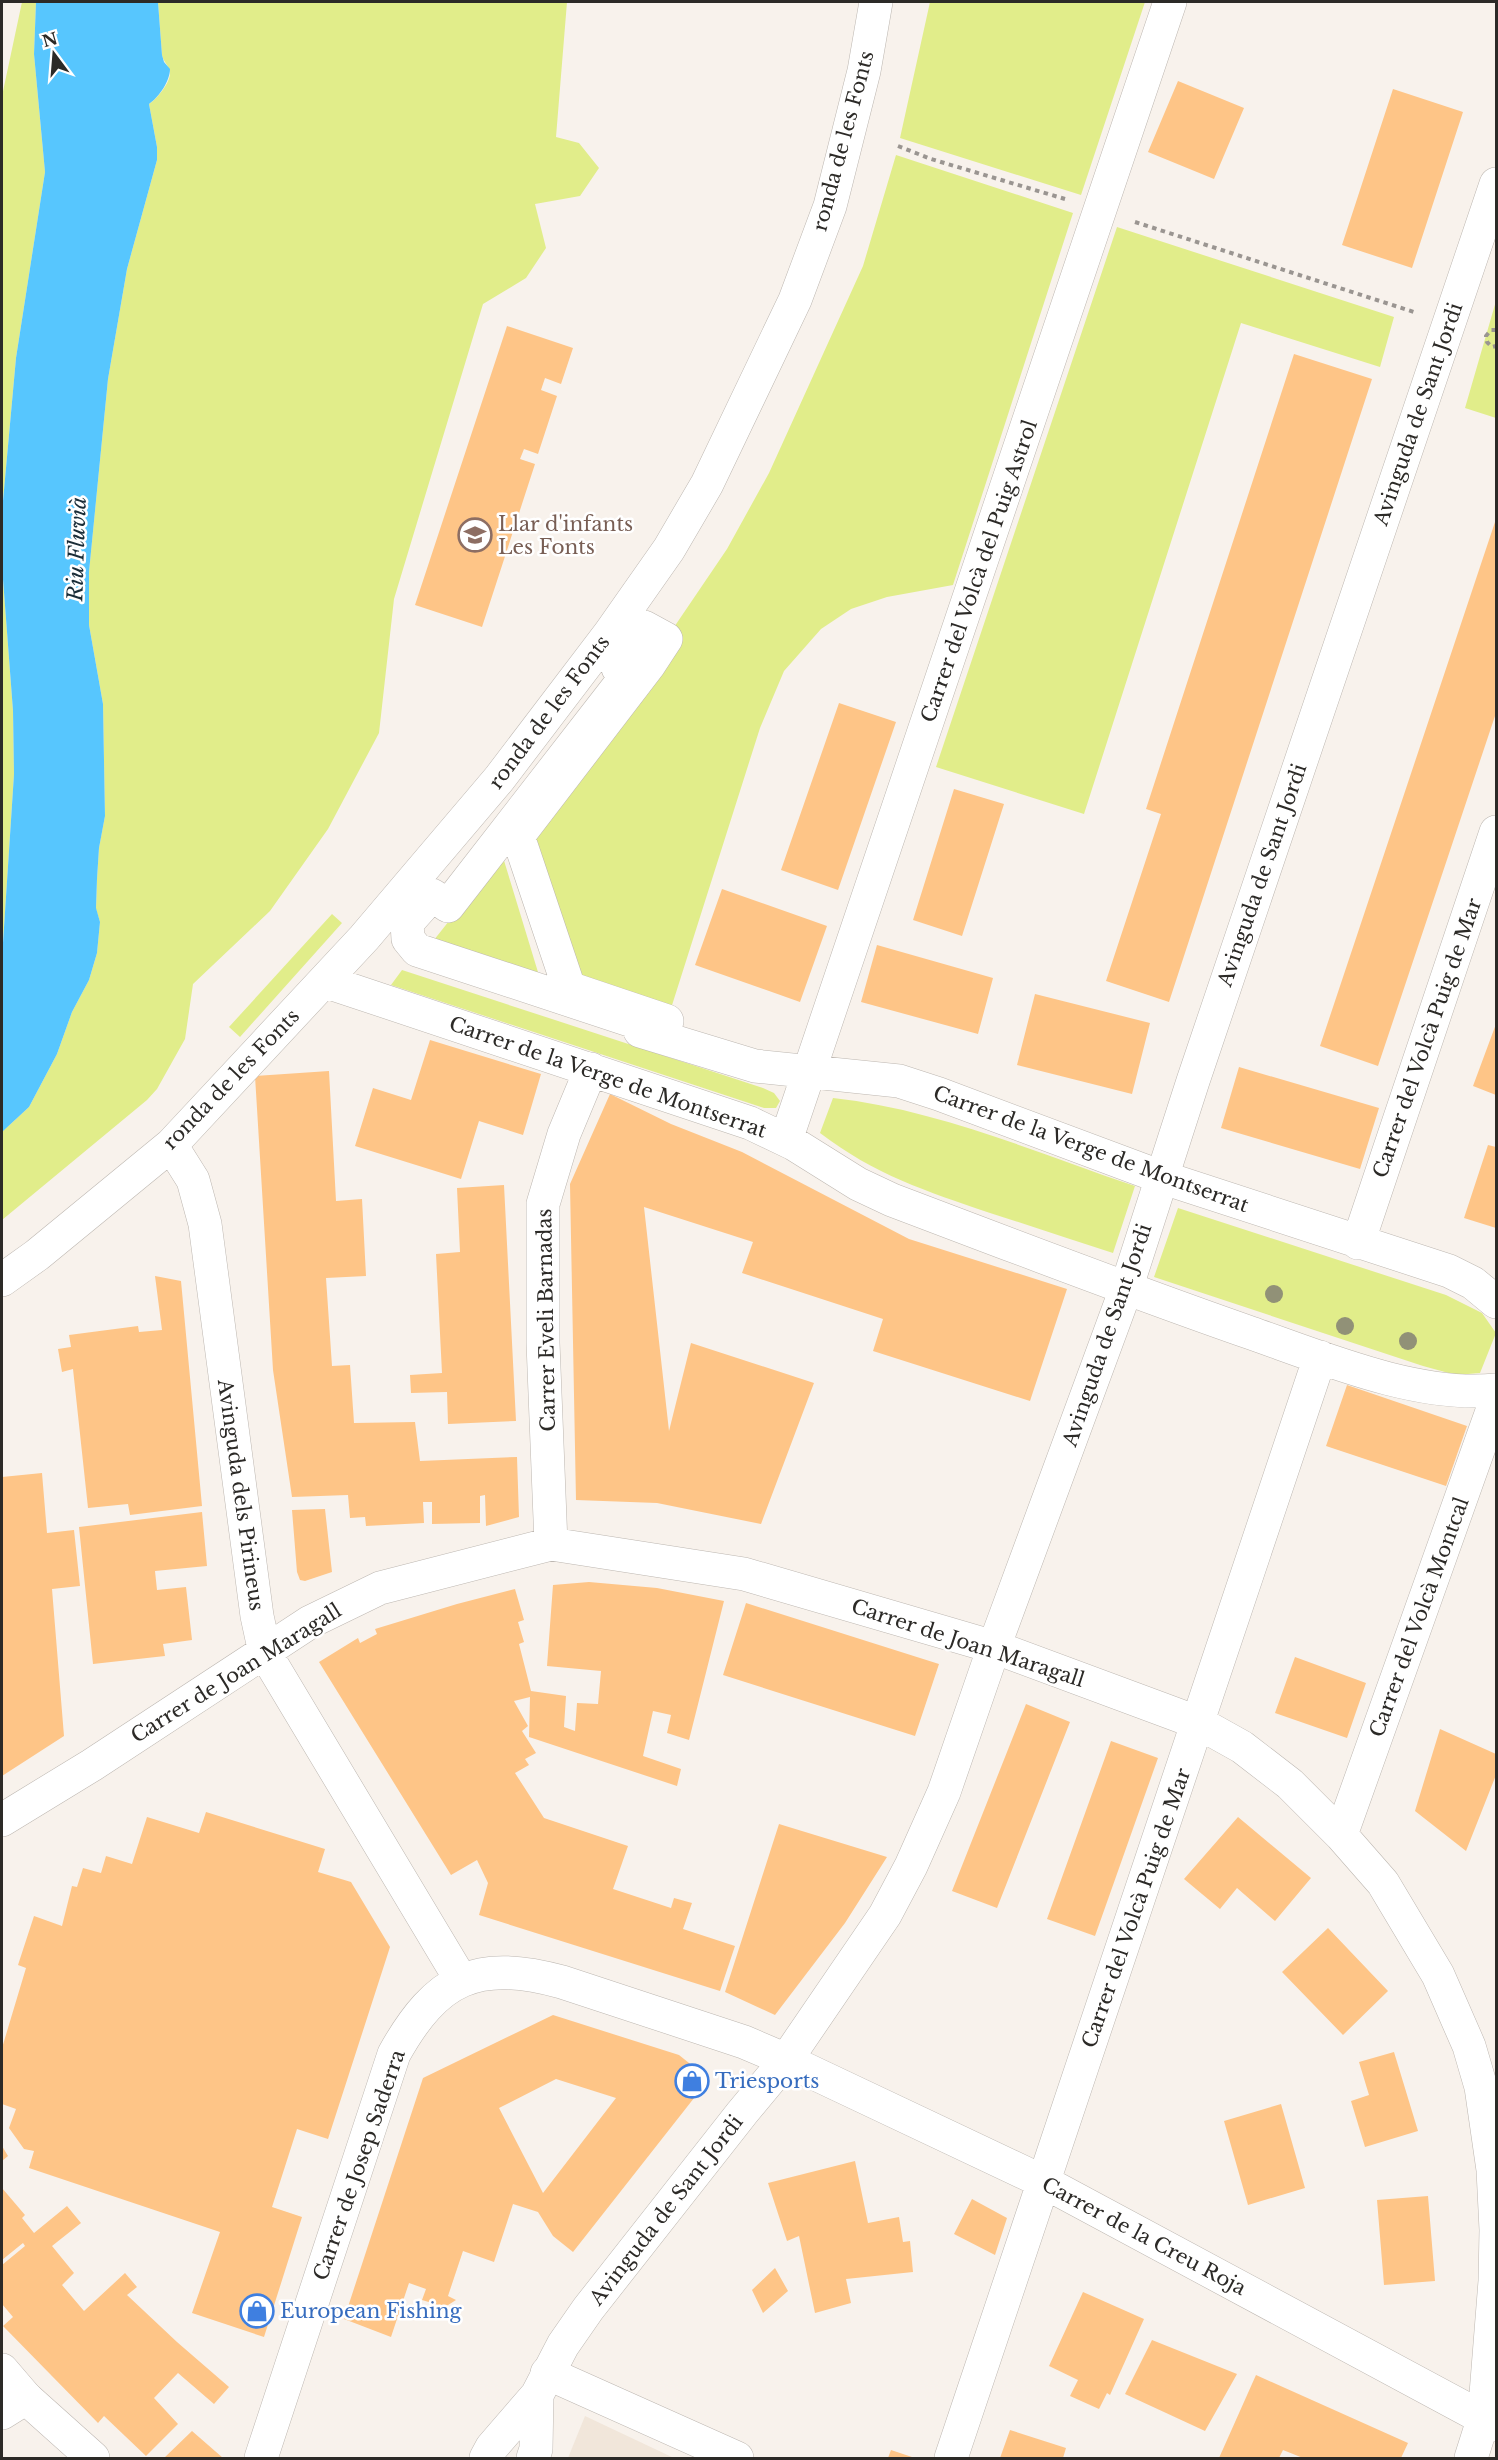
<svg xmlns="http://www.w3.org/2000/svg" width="1498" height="2460" font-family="'Libre Baskerville',serif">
	<rect width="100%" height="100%" fill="#f8f2ec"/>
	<path fill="#f1e6da" d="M585,2416L674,2458H568Z"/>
	<path fill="#e1ed8a" d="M22,2H36L34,54L45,172L16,358L2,512V96Z
		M158,2H567L556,137L579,143L599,168L580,196L535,204L546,248L526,278L483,304L394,599L379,733L328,829L270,911L193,984L185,1039L157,1089L147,1100L2,1220V1132L29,1107L57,1054L72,1012L89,980L97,953L100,922L96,909L97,879L99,848L105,816L103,704L89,625V572L108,379L127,269L157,160V147L149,104C157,99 171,82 170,72C169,66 163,61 162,55Z
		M930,2H1145L1081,195L900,138Z
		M896,155L1073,213L953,585L887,597L851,609L821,629L784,671L760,728L667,1021L569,988L518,836L666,639L727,549L769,473L863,266Z
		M1117,227L1394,317L1380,367L1241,323L1084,814L936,767Z
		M1496,301V418L1465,408Z
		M2,566L13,711L14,774L2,958Z
		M502,854L541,982L430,945Z
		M332,914L342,923L240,1037L229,1027Z
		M402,970L763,1088L774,1093L780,1101L776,1108H764L391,985Z
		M833,1098C936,1109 1037,1153 1135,1186L1113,1253C1072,1240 1031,1226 990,1213C926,1191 875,1175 820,1133Z
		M1178,1208L1446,1295L1482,1313L1496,1333L1480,1373L1456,1375L1423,1366L1154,1277Z"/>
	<path fill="#57c6fe" d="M36,2H158L162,55L164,62L170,69C170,81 159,97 149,104L157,147V160L127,269L108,379L89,572V625L103,704L105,816L99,848L97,879L96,908L100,922L97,953L89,980L72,1012L57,1054L29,1107L2,1132V958L14,774L13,711L2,566V512L16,358L45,172L34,54Z"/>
	<path fill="#fec587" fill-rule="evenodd" d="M1178,81L1244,108L1214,179L1148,152Z
		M1393,89L1463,112L1412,268L1342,245Z
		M507,326L573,348L561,384L545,378L541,390L557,396L538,454L524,449L520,459L535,464L482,627L415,605Z
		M1294,354L1372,379L1169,1002L1106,981L1161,814L1146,809Z
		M1496,519V713L1378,1066L1320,1046Z
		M839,703L896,722L838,890L781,870Z
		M954,789L1004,804L962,936L913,920Z
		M722,889L827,926L800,1002L695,965Z
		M877,945L993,978L978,1034L861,1002Z
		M1035,994L1150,1023L1132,1094L1017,1065Z
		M1496,1024V1095L1473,1086Z
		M430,1040L541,1074L523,1135L479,1121L461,1179L355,1146L373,1088L411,1100Z
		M1239,1067L1379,1108L1360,1169L1221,1128Z
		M329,1071L336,1201L362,1199L366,1276L326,1278L332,1366L350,1365L354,1423L415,1422L420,1461L517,1457L519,1517L486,1526L485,1495L480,1496V1523L432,1524V1502H423L424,1523L366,1526L365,1517L350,1518L348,1495L292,1497L273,1370L255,1076Z
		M610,1094L671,1124L742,1152L909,1239L1067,1289L1030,1401L873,1351L883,1319L742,1273L753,1242L644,1207L669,1431L691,1343L814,1383L761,1524L657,1503L576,1500L570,1184Z
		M1488,1145L1496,1147V1228L1464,1218Z
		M504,1185L516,1421L448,1424L447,1392L411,1393L410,1375L442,1373L436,1254L460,1252L457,1188Z
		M155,1276L181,1281L202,1506L130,1515L128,1504L88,1508L73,1369L62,1372L58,1349L71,1347L69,1335L138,1326L139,1332L162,1330Z
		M1347,1385L1467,1426L1446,1486L1326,1446Z
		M42,1473L47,1533L74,1530L80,1586L52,1589L64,1736L2,1776V1477Z
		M325,1509L332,1572L305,1581L300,1580L297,1572L292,1510Z
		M202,1512L207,1566L155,1571L157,1590L186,1587L192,1640L163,1644L165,1656L93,1664L79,1527Z
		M589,1582L657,1588L724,1601L689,1740L667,1733L671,1715L653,1711L643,1756L681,1769L677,1786L529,1737L530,1697L514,1701L528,1726L522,1731L536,1753L525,1759L529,1765L515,1773L544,1818L628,1846L613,1889L671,1908L674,1898L692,1903L683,1929L735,1946L720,1991L479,1915L488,1883L477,1860L451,1875L319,1662L358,1638L360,1643L377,1634L375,1629L457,1604L515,1589L524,1620L518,1622L524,1642L519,1644L531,1691L566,1696L564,1727L575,1731L577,1703L598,1704L601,1671L547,1666L553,1585Z
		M746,1603L939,1664L915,1736L723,1675Z
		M1295,1657L1366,1683L1347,1738L1275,1713Z
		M1026,1704L1070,1722L997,1908L952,1891Z
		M1440,1729L1496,1754V1775L1466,1851L1415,1811Z
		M1111,1741L1158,1758L1095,1936L1047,1919Z
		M206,1812L325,1849L318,1872L351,1882L390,1947L328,2139L297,2129L272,2207L302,2217L264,2337L192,2313L220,2232L29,2168L34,2151L24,2149L9,2128L16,2109L2,2104V2048L26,1968L18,1965L34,1916L62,1926L72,1886L77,1887L83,1868L101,1873L106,1856L132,1864L147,1817L199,1833Z
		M1238,1817L1311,1878L1275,1921L1237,1888L1220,1909L1184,1879Z
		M779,1824L887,1857L845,1923L775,2015L725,1992Z
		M1328,1928L1388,1991L1343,2035L1282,1972Z
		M553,2015L679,2055L709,2079L573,2252L553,2236L538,2212L513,2204L494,2262L463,2251L448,2296L456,2300L445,2307L422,2300L426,2289L409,2283L391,2337L344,2319L423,2078ZM556,2079L616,2098L543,2193L499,2108Z
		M1394,2052L1418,2131L1365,2147L1351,2101L1369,2095L1359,2062Z
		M1281,2104L1305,2188L1248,2205L1224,2121Z
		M2,2146L8,2156L2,2161Z
		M855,2161L868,2223L899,2217L903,2242L910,2241L913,2272L846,2279L851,2303L815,2313L799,2236L787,2241L768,2183Z
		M2,2188L25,2215L22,2218L34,2233L67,2206L81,2223L52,2246L74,2273L62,2285L84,2311L125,2273L137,2287L127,2295L177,2342L229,2387L214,2404L178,2373L154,2398L178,2424L146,2456L104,2416L98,2423L3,2326L13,2317L2,2304V2265L25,2246L23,2243L2,2260Z
		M1428,2196L1435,2281L1384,2285L1377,2200Z
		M972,2199L1007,2218L995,2255L954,2234Z
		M775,2268L788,2291L763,2313L752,2290Z
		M1083,2292L1144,2319L1110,2395L1107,2393L1099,2409L1070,2396L1078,2380L1049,2366Z
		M1152,2340L1237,2374L1205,2431L1125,2394Z
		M1256,2375L1408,2443L1401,2458H1303L1283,2450L1279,2458H1219Z
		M1010,2430L1066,2448L1063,2458H1000Z
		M192,2431L223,2458H164Z
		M891,2450L915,2458H888Z"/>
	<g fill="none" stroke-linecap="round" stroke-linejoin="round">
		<defs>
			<path id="minor" d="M644,627L666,639L649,665L518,836L569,988L667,1021L663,1031L417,950L408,939L407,923L432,895L448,906L625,678L624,673L618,668Z
				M324,981L750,1123L794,1144L858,1184L892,1200C1011,1245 1130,1291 1251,1333C1325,1359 1418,1398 1496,1390
				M640,1031L755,1066L899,1081L939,1094L1161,1177L1449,1271L1473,1283L1496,1302
				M786,1140L1170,2
				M171,1145L193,1180L205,1224L257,1616L265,1653L461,1980
				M1358,1243L1496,832
				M2,1280L37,1255L171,1145L364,938L499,779L610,633L669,549L707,484L795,300L830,206L864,71L876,2
				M551,1544L543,1343V1204L564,1134L591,1069
				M2,1820L92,1765L310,1622L380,1588L551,1544L744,1574L994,1647L1199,1723L1242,1747L1290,1784L1341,1835L1383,1883L1438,1975L1469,2046L1481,2087L1493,2170L1496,2230L1495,2281L1484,2419
				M1341,1835L1496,1400
				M547,2373L737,2458
				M2,2413L26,2398
				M261,2458L394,2054C437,1977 477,1959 562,1982L744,2042L786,2060L1044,2182L1496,2425
				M951,2458L1320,1357
				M1471,2458L1490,2398"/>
			<path id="major" d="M2,2370L26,2398L93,2458
				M486,2458L492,2447L537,2395L563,2345L588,2309L742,2113L786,2060L885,1915L911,1866L944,1792L994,1647L1126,1289L1193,1081L1496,184
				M533,2458L536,2449L537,2395"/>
		</defs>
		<use href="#minor" stroke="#bdb7b1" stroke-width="34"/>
		<use href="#major" stroke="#bdb7b1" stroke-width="34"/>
		<path stroke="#9a9591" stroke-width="4" stroke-dasharray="4.5 4.5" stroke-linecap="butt" d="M898,146L931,159L1065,199
			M1135,222L1414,312
			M1496,330H1491L1486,336L1487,342L1492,347L1496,346"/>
		<use href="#minor" stroke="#fff" stroke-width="33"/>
		<use href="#major" stroke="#fff" stroke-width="33"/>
	</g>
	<g fill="#919177">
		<circle cx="1274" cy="1294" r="9"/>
		<circle cx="1345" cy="1326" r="9"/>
		<circle cx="1408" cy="1341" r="9"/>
	</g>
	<defs>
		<symbol id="school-ring" viewBox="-11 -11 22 22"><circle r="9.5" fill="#fff" stroke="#8d6e63" stroke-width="1.5"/><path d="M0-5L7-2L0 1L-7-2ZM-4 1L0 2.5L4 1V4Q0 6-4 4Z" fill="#8d6e63"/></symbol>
		<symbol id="shop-ring" viewBox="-11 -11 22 22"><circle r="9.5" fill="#fff" stroke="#3f7fe0" stroke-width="1.5"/><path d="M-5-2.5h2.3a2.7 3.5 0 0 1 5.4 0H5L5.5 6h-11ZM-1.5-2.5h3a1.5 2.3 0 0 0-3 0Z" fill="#3f7fe0"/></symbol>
	</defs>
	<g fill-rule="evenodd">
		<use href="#school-ring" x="456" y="516" width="38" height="38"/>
		<use href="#shop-ring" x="673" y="2062" width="38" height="38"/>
		<use href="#shop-ring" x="238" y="2292" width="38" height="38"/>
	</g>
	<g text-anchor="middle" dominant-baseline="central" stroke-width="5" stroke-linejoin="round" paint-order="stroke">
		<g font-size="20" fill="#2c2a27" stroke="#fff">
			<text transform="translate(843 141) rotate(-75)">ronda de les Fonts</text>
			<text transform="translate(1418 414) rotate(-71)">Avinguda de Sant Jordi</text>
			<text transform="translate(979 571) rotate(-71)">Carrer del Volcà del Puig Astrol</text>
			<text transform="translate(549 712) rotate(-53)">ronda de les Fonts</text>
			<text transform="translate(1262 875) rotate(-71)">Avinguda de Sant Jordi</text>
			<text transform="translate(1427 1038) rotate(-71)">Carrer del Volcà Puig de Mar</text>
			<text transform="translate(608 1077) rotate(19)">Carrer de la Verge de Montserrat</text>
			<text transform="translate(231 1079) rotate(-46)">ronda de les Fonts</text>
			<text transform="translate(1091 1149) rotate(20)">Carrer de la Verge de Montserrat</text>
			<text transform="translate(546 1320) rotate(-91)">Carrer Eveli Barnadas</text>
			<text transform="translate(1107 1335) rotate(-71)">Avinguda de Sant Jordi</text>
			<text transform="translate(241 1495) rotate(82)">Avinguda dels Pirineus</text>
			<text transform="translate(1419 1617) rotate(-70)">Carrer del Volcà Montcal</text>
			<text transform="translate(968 1643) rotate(18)">Carrer de Joan Maragall</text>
			<text transform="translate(236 1673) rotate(-32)">Carrer de Joan Maragall</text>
			<text transform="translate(1136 1908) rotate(-71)">Carrer del Volcà Puig de Mar</text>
			<text transform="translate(359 2165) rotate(-71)">Carrer de Josep Saderra</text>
			<text transform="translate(666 2210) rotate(-52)">Avinguda de Sant Jordi</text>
			<text transform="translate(1144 2236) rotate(28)">Carrer de la Creu Roja</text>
		</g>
		<g font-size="20" fill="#785e54" stroke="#fff" text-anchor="start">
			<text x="498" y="524">Llar d'infants<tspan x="498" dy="23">Les Fonts</tspan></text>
		</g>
		<g font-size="20" fill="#366cbe" stroke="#fff" text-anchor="start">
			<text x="715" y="2081">Triesports</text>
			<text x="280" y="2311">European Fishing</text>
		</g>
		<g font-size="21" font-style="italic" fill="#1a2d38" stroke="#fff">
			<text transform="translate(77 549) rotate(-88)">Riu Fluvià</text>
		</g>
	</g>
	<rect width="1498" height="2460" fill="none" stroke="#2c2a27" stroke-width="6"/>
	<g transform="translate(54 54) rotate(344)" stroke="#ffffff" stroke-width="4.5" paint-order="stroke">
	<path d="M0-4.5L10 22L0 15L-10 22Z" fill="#2c2a27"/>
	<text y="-9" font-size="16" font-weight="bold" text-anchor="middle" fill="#2c2a27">N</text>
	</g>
</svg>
